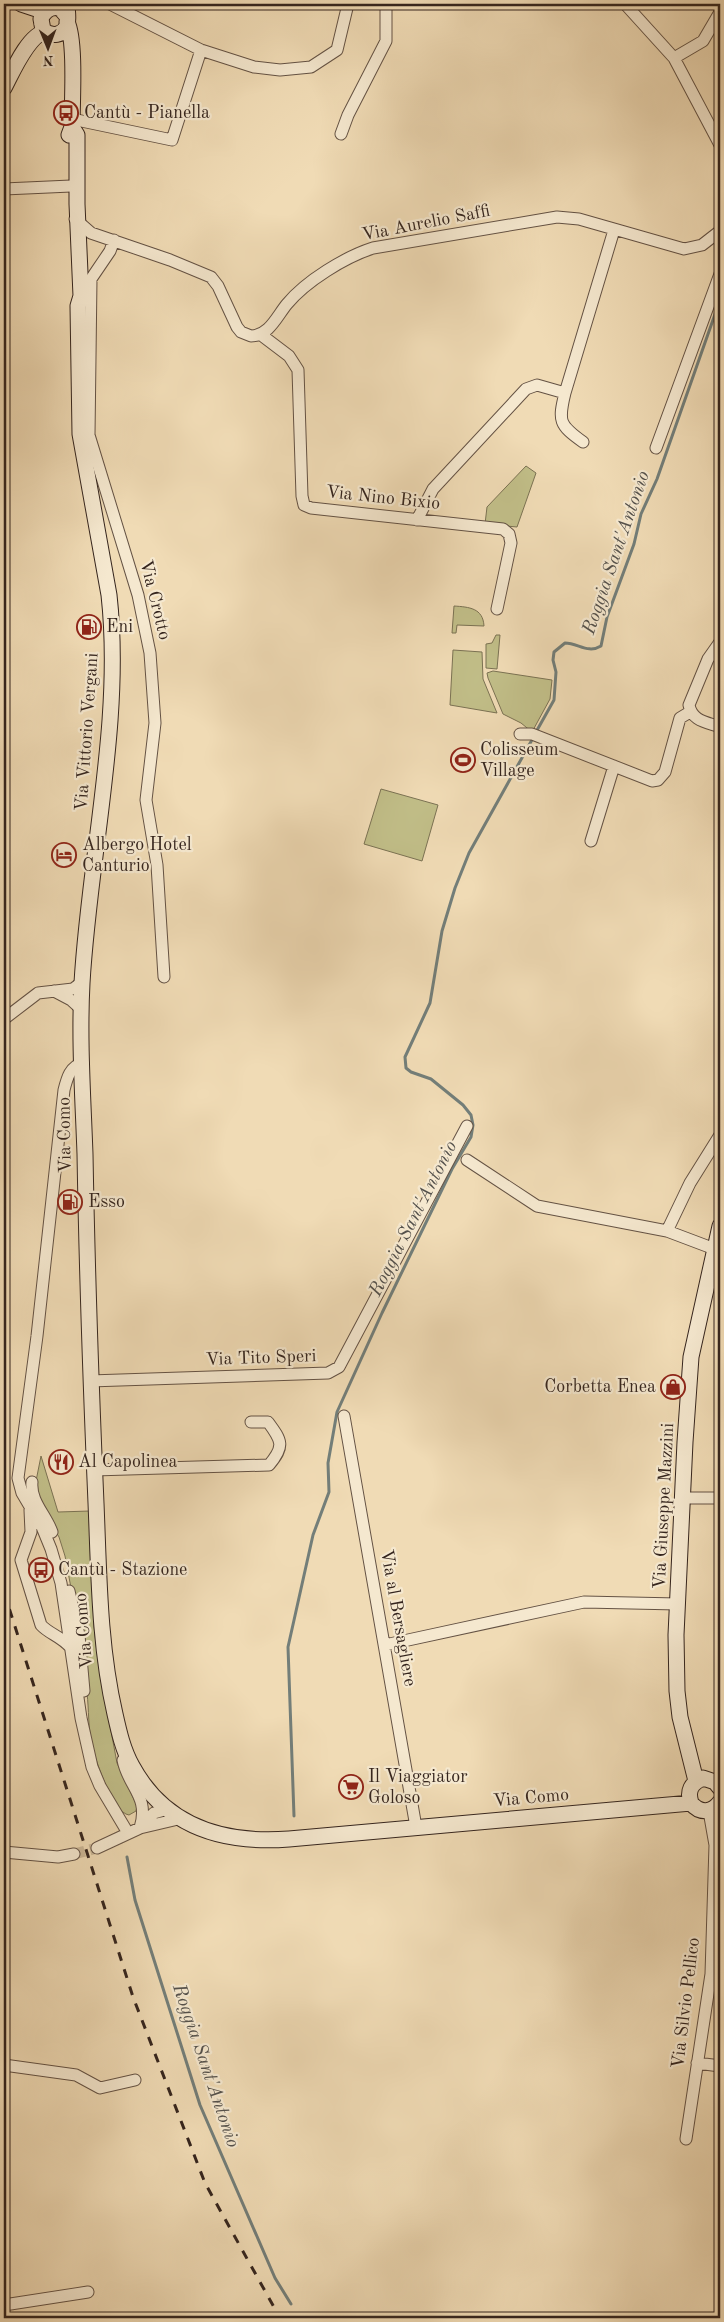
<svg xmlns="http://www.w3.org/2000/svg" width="724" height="2322" font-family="'Old Standard TT',serif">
	<rect width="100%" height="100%" fill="#f0dbb5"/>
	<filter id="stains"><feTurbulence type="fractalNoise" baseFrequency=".004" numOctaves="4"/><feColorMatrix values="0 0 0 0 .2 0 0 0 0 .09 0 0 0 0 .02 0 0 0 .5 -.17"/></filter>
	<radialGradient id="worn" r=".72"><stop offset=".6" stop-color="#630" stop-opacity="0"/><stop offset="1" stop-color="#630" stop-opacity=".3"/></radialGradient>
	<path fill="#c1be88" stroke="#7b7253" d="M526,466L536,473L517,527L485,524L487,507Z
		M454,606C469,607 483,608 484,626L457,625L456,633H452Z
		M496,635H500L497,669L486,668V644L492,643Z
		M453,650L482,652L483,679L497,713L450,705Z
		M493,671L552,680L550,699L532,732L521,723L503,714L488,678L487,673Z
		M381,789L438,805L422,861L364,844Z
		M41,1456L58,1512L90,1511L94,1627L98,1661L117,1763L137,1806L136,1811L129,1815C113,1813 96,1761 92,1746C88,1728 89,1710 87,1693C81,1647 74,1601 65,1556L59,1537L45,1513L35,1486Z"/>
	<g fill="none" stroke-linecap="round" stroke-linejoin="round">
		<path stroke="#737e79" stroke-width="3" d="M536,732L554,700L556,672L553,660L554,652L565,643C578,643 588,654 601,646L607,617L634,544L641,514L657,479L720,300
			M294,1816L288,1647L313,1535L329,1492L328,1463L337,1412L382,1313L452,1169L471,1137L473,1125L471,1115L463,1105L431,1079L411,1072L406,1068L405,1057L430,1003L442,931L455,888L469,853L533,738
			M127,1857L135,1900L200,2105L275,2278L291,2304"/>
		<path stroke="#cbb797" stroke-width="11" stroke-dasharray="11 5.5" stroke-linecap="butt" d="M74,1854L97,1848"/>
		<defs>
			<path id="street" d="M110,4L201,50L254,67L280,70L311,67L337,50L348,4
				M625,4L674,58L720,145
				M674,58L703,41L720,12
				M72,119L172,140L201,50
				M341,134L348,115L386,41V4
				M4,189L71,186
				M75,219L91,233L170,260L211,277L218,286L237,327L241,332L251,336C269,336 277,316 287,304C306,281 345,257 373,248L557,217L579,219L684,249L702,245L720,231
				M114,240L110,251L91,279L89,435L138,595L150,653L155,723L146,800L157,865L164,977
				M260,334L289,356L298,370L302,496L304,505L311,508L503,529L509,534L511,543L497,609
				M583,442C559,425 558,421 565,393L614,230
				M656,448L720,274
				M417,520L433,489L526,389L537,385L565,393
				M720,642L708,659L689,705C692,721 706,722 720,727
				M520,734H532L652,781L658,780L665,772L680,718L690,712
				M591,841L614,766
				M54,991L71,1000L82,1010
				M4,1019L38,993L73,989L82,982
				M83,1063C70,1066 67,1078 64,1090L37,1336L18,1478L22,1493L42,1527L51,1549L61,1583L81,1718L92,1767L100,1786L128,1833
				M467,1160L537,1206L667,1231L690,1183L720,1135
				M667,1231L720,1251
				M90,1381L328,1373L339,1367L467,1126
				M344,1416L416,1827
				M94,1470L269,1465C285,1446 282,1441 268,1422H251
				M32,1482C30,1501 46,1515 52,1532
				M683,1498H720
				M30,1510L31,1532L21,1560L41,1625C49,1634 61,1636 71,1648
				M69,1591L79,1635L84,1691
				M385,1645L584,1602L678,1604
				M123,1760C128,1787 150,1796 140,1828
				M141,1826L154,1813L168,1809
				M97,1848L140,1828L174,1820L177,1817
				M4,1852L58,1857L74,1854
				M697,2063L720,2066
				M4,2065L76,2075L100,2088L135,2080
				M686,2139L711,1974L715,1845L709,1811
				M4,2305L88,2292"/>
			<path id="secondary" d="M21,4L45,12
				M66,15L60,8C51,6 44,11 41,19L43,30C51,37 64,36 67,25C69,19 67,10 67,4
				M67,22C76,41 72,103 72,127L69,135
				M4,88C12,73 28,35 45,32
				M72,127L77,135V204L81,296L78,306L80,434L109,595C123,721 89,857 82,983C79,1040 83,1098 85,1154C87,1271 91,1387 96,1503C99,1574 99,1645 115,1714C119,1732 123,1750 132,1766C165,1827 224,1844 289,1839L691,1803
				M696,1781L680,1717L677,1691L676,1635L685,1442L691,1357L720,1226
				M720,1788L715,1782L703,1778C691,1783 687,1791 691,1803C700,1814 712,1813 720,1802"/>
		</defs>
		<use href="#street" stroke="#645244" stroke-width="13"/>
		<use href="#secondary" stroke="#35251e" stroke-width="17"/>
		<use href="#street" stroke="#f5e8cf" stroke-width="11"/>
		<use href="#secondary" stroke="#f5e8cf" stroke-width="15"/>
		<path stroke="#35251e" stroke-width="3" stroke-dasharray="9 9" stroke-linecap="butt" d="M4,1592L133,1997L205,2183L280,2318"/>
	</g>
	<defs>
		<symbol id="bus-ring" viewBox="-11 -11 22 22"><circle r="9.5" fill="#f5e8cf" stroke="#8f2418" stroke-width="1.5"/><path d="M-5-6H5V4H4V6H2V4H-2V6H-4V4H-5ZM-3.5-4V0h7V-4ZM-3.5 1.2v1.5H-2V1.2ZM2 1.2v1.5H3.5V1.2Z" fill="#8f2418"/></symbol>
		<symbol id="fuel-ring" viewBox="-11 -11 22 22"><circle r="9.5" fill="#f5e8cf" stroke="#8f2418" stroke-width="1.5"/><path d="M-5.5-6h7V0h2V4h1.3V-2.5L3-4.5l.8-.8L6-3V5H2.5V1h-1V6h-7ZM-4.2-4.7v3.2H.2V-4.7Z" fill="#8f2418"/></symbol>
		<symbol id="stadium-ring" viewBox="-11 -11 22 22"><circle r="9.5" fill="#f5e8cf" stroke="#8f2418" stroke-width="1.5"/><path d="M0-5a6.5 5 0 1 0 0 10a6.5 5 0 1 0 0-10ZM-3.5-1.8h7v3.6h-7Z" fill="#8f2418"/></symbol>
		<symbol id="hotel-ring" viewBox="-11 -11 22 22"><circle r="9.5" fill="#f5e8cf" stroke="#8f2418" stroke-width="1.5"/><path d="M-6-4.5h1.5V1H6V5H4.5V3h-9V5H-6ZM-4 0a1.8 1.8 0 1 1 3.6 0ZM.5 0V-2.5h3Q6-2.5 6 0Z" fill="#8f2418"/></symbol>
		<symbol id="shop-ring" viewBox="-11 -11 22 22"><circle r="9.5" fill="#f5e8cf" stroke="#8f2418" stroke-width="1.5"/><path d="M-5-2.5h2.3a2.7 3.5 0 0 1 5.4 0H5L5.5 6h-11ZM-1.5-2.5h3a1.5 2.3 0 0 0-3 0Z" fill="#8f2418"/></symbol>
		<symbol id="restaurant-ring" viewBox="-11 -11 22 22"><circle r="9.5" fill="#f5e8cf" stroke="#8f2418" stroke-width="1.5"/><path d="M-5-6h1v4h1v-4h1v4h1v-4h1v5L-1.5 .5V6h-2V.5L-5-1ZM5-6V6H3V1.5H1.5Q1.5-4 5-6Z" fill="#8f2418"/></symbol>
		<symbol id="supermarket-ring" viewBox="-11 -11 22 22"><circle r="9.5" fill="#f5e8cf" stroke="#8f2418" stroke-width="1.5"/><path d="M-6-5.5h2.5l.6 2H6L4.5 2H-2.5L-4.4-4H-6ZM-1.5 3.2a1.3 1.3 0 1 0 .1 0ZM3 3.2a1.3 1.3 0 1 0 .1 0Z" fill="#8f2418"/></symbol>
	</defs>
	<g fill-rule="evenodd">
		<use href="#bus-ring" x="52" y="99" width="28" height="28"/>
		<use href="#fuel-ring" x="75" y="613" width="28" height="28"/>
		<use href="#stadium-ring" x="449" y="746" width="28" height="28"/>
		<use href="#hotel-ring" x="50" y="841" width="28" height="28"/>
		<use href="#fuel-ring" x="56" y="1188" width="28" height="28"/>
		<use href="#shop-ring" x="659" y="1373" width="28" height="28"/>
		<use href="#restaurant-ring" x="47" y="1448" width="28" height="28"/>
		<use href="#bus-ring" x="27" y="1556" width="28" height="28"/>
		<use href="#supermarket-ring" x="337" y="1773" width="28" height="28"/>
	</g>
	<g text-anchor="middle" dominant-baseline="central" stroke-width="4.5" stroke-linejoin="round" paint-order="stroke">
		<g font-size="18" fill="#35251e" stroke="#f5e8cf" text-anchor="start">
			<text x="84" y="113">Cantù - Pianella</text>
			<text x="106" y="627">Eni</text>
			<text x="480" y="750">Colisseum<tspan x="480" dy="21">Village</tspan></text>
			<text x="82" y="845">Albergo Hotel<tspan x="82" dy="21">Canturio</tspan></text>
			<text x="88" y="1202">Esso</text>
			<text x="656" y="1387" text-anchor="end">Corbetta Enea</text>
			<text x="78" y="1462">Al Capolinea</text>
			<text x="58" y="1570">Cantù - Stazione</text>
			<text x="368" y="1777">Il Viaggiator<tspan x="368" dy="21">Goloso</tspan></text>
		</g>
		<g font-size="18" fill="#35251e" stroke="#f5e8cf">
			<text transform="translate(426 223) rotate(-11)">Via Aurelio Saffi</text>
			<text transform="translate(383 498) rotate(6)">Via Nino Bixio</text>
			<text transform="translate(155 600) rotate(76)">Via Crotto</text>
			<text transform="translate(87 732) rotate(-86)">Via Vittorio Vergani</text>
			<text transform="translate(65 1135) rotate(-91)">Via Como</text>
			<text transform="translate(261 1358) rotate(-2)">Via Tito Speri</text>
			<text transform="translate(664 1506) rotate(-87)">Via Giuseppe Mazzini</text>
			<text transform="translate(398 1618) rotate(80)">Via al Bersagliere</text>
			<text transform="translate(84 1631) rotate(-95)">Via Como</text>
			<text transform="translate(531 1798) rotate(-5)">Via Como</text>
			<text transform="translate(686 2003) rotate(-83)">Via Silvio Pellico</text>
		</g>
		<g font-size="19" font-style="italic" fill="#54514c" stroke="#f5e8cf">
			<text transform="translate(617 553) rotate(-71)">Roggia Sant'Antonio</text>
			<text transform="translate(414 1219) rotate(-63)">Roggia Sant'Antonio</text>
			<text transform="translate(205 2066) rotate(71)">Roggia Sant'Antonio</text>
		</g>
	</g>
	<rect width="724" height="2322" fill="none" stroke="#f0dbb5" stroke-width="20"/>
	<rect x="5" y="5" width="714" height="2312" fill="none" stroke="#35251e" stroke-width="2.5"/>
	<rect x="10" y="10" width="704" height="2302" fill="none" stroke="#35251e"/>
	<g transform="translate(48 48) rotate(179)" stroke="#f5e8cf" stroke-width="4" paint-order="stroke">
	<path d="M0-4L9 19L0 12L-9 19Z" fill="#35251e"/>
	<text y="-8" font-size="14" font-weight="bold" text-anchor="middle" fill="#35251e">N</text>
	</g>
	<rect width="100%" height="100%" filter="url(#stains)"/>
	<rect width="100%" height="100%" fill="url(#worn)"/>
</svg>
